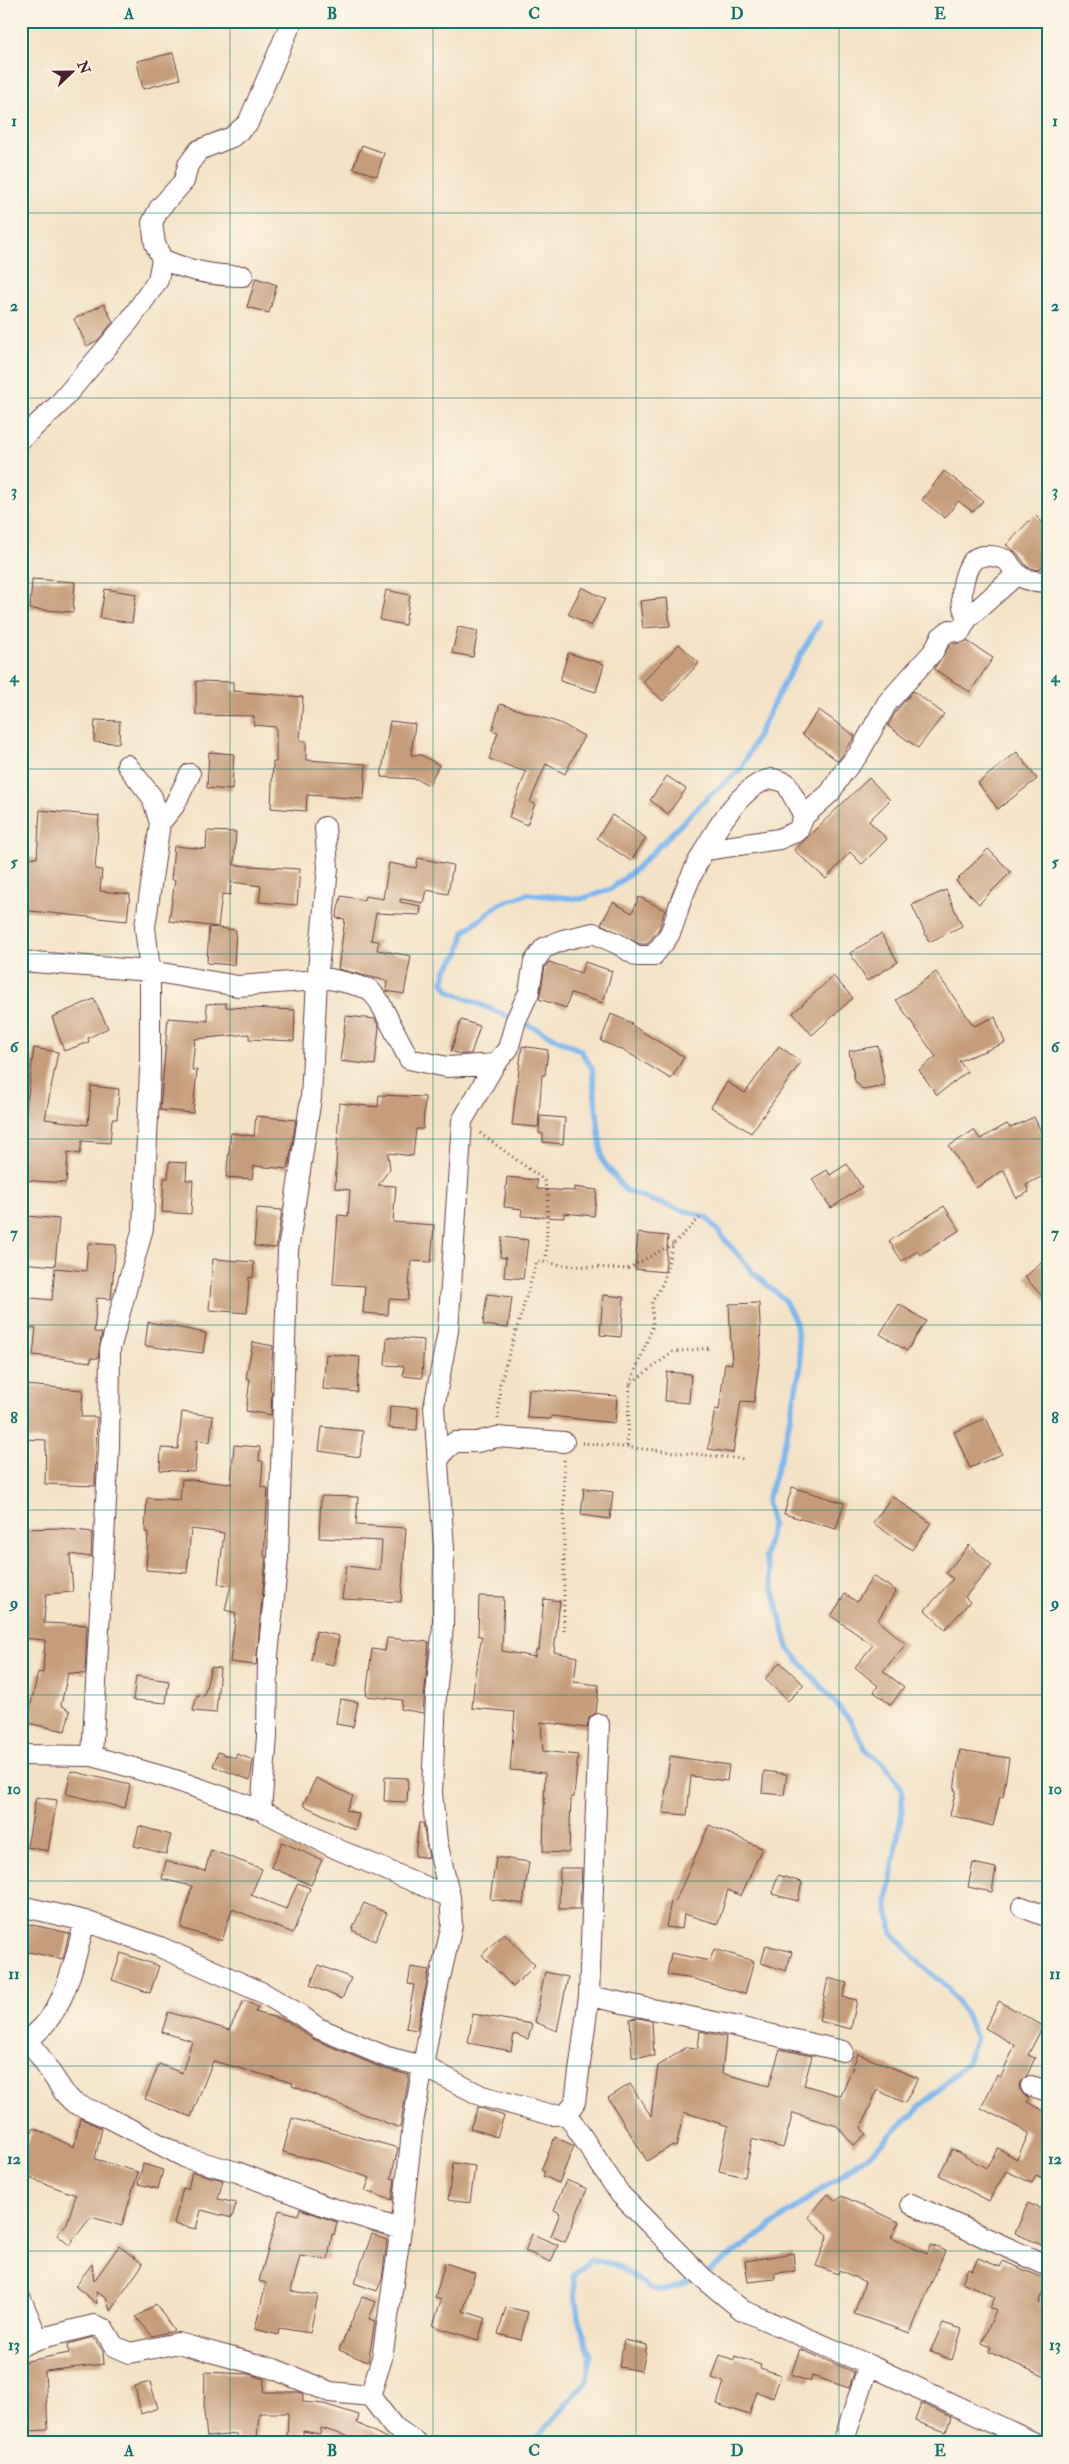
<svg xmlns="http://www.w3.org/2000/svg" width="1069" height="2464" font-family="'IM FELL Double Pica',serif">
	<rect width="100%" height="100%" fill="#fcf5e5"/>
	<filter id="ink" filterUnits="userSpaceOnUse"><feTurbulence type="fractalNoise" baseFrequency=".02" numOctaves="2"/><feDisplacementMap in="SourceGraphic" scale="10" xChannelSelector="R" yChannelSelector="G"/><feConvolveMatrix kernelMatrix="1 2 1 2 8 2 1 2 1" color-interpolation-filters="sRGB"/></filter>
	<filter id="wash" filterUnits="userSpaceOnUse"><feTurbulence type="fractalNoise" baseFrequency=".0096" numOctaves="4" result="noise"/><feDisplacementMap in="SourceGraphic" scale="20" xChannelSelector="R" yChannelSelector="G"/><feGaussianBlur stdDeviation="1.12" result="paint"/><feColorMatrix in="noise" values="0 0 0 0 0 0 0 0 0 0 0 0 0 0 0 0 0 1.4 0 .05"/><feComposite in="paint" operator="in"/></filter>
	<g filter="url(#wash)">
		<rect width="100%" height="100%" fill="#f3e2c6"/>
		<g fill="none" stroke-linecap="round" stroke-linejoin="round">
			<path stroke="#7fb7ef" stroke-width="5.5" d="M705,2274L870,2154L966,2064L976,2039L967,2016L948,1988L916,1960L892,1932L887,1903L902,1811V1789L887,1767L867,1751L849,1719L788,1648L765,1556L772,1525L767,1501L784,1446L801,1365L796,1323L784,1299L755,1275L706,1217L653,1201L625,1190L602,1160L592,1068L581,1051L537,1029L449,991L443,982L446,970L459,953L464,932L500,904L527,894L581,899L611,889L637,868L709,796L741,769L784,683L819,623
				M533,2443L587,2380L590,2355L578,2317L573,2276L591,2260C599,2262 611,2262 618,2266C656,2290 651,2300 697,2278"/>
		</g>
		<g id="blocks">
			<path fill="#c69d7c" d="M173,53L180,79L143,89L137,61Z
				M362,145L384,153L377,176L353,168Z
				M256,278L277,285L269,313L247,307Z
				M104,304L113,322L98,340L87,346L74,319Z
				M944,471L983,501L973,512L958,501L945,518L922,500Z
				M1035,515L1048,528V561L1039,570L1027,567L1017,553L1006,545Z
				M32,579L75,582L73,612L30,609Z
				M582,587L605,599L591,626L568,614Z
				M105,589L136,594L132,623L100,618Z
				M386,590L410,595L405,625L380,620Z
				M667,598L670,626L643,628L640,601Z
				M458,627L478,631L473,657L452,653Z
				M967,641L993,658L970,692L934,669L950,645Z
				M679,644L699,663L663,701L643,682Z
				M568,653L604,664L596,692L560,681Z
				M196,681L233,682V691L303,697L300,741H306V760L366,764L364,799L307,795L306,811L271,808L273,762H276V727L253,725L254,716L196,715Z
				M913,691L944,714L918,748L888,726L897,710Z
				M500,704L560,723L584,736L565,774L546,764L530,802L535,804L527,825L509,817L526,772L489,759L498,732L492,730Z
				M819,710L855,736L838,761L802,734Z
				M95,720L120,721L119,743L94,742Z
				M390,721L415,724L411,755H421L439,765L429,785L417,779L381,777Z
				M209,752L234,754L232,790L207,788Z
				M1017,752L1037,779L998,809L978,783Z
				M667,776L686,789L668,814L650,800Z
				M869,778L890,800L869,821L887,839L862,864L850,852L826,879L794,850Z
				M40,810L99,816L95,869L102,870L100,891L130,894L127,921L21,910V856L37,858Z
				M612,815L646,838L631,861L597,838Z
				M207,831L236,832L234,865L300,869L297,905L259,902L261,886L231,882L230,895L222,894L218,927L169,921L175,880H171L174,846L206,849Z
				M988,849L1011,872L979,904L956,881Z
				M418,858L453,865L448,894L427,890L424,903L400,899V902L421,906L420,915L376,913L371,940L379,941L377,950L411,956L404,994L386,991L387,981L338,969L345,919L336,918L341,896L364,900L365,896L383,899L389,863L416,868Z
				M946,890L962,926L929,942L912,905Z
				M639,897L665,910L659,929L647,944H640L601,924L613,902L632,913Z
				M209,927L236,930L234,965L207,963Z
				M881,934L898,962L867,981L850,953Z
				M549,962L581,973L585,962L612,971L603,1003L571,993L566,1008L539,999L545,967Z
				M936,972L974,1026L995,1017L1005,1043L959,1061L967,1072L937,1095L919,1070L936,1057L896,1000Z
				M833,976L853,998L812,1035L793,1013Z
				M94,999L108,1028L88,1038L89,1042L64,1051L52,1017Z
				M226,1003V1007L295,1010L294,1041L249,1039V1034L195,1039L192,1070H197L193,1113L160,1110L168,1018L208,1021L206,1004Z
				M611,1014L632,1023L631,1025L684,1057L671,1079L625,1051L601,1041Z
				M346,1016L375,1019L379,1027L375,1065L340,1061Z
				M461,1020L480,1026L471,1054H460L451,1051Z
				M522,1046L548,1050L545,1075H542L538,1127L512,1125Z
				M779,1046L801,1062L751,1133L711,1107L727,1082L745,1093Z
				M878,1046L885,1086L863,1090L855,1081L849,1051Z
				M34,1048L58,1052L45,1119L88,1125L91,1086L119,1089L117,1119H112L110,1143L82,1141L80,1154L68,1152L66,1183L21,1180L23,1146H21V1117H25Z
				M379,1095L425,1097L423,1129H416L413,1156L388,1153L390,1169L378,1185L396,1186L393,1222L434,1225L431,1262L411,1261L408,1300L389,1299L388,1315L363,1313L365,1286L333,1284L338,1215L348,1216L350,1190L335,1188L339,1103L378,1107Z
				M256,1116L296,1120L288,1169L254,1166L252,1179L226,1177L231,1133L254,1136Z
				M540,1116L565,1118L563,1144L543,1142V1134L539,1133Z
				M1034,1117L1048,1147V1173L1026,1185L1029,1192L1016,1198L1004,1170L976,1188L949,1146L974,1130L980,1139L1007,1124L1010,1128Z
				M169,1162L187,1163L186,1180H193L191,1214L162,1212L164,1178H168Z
				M847,1164L862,1187L831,1208L812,1179L827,1170L830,1175Z
				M507,1177L537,1180V1189L574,1191V1187L597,1190L594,1216L564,1213V1218L521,1216L522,1209L504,1207Z
				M944,1206L960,1230L920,1255L917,1251L902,1261L889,1241Z
				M257,1208L282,1210L276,1248L254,1246Z
				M27,1216L59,1219L55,1266L21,1263Z
				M638,1233L668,1236L665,1272L635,1269Z
				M502,1237L528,1240L523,1279L504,1277L506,1258L500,1257Z
				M88,1243L116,1245L111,1299L97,1298L94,1332L102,1333L98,1358H91V1362L33,1355L36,1328L21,1326V1297L52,1300L55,1268L86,1271Z
				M1048,1257V1303L1025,1277Z
				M213,1259L254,1262L253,1278L249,1277L247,1313L209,1310Z
				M487,1294L512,1297L508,1328L483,1325Z
				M603,1295L624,1297L621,1337L600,1335Z
				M759,1303L761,1347L754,1402L741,1401L733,1453L708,1449L715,1409L719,1410L725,1363L732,1364L729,1304Z
				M899,1304L926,1321L907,1351L880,1334Z
				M148,1322L206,1333L203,1353L145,1346Z
				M387,1337L424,1340L422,1378L403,1376L404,1366L385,1365Z
				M253,1342L273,1346L270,1391H272L271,1415L246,1411L250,1379L246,1378Z
				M326,1354L360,1357L357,1392L323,1389Z
				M667,1372L691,1374L689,1403L665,1401Z
				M25,1385L83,1390L81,1417H97L95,1486L45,1484L46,1440L21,1439Z
				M529,1389L617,1396L615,1423L551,1416V1419L527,1418Z
				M390,1406L418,1408L417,1430L389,1428Z
				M182,1412L213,1416L210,1442L197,1440L195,1472L160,1470L161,1448L178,1449Z
				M986,1418L1002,1454L970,1468L954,1432Z
				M322,1427L363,1431L360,1457L319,1451Z
				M234,1445L260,1447L259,1461H263L261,1487L268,1488L264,1556L266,1557L256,1665L230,1662L236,1613L225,1610L231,1585L218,1584L224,1533L191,1529L187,1573L146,1570L148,1532H145L147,1498L180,1500L182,1479L231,1484Z
				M792,1487L844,1503L836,1529L784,1514Z
				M584,1488L613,1492L610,1519L581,1515Z
				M321,1496L358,1497L356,1525L406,1528L401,1602L342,1599L346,1566L380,1570L382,1541L319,1538Z
				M892,1496L931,1523L912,1550L873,1523Z
				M59,1528L92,1532L91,1557L70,1554L73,1592L46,1594L44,1623L87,1625L85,1674L68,1673L61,1705L70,1711L65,1731L27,1723L38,1672L43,1673L45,1640L21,1638V1542H26L25,1529Z
				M969,1545L992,1565L965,1597L970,1602L945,1629L925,1610L953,1579L946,1573Z
				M873,1576L896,1591L878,1620L906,1644L883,1671L904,1687L891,1705L874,1692L878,1686L855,1667L873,1645L831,1616L845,1594L857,1602Z
				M479,1596L504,1597L502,1651L535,1657L536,1650H539L544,1599L560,1601L554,1652L577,1657L574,1682L599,1685L596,1713L589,1718L587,1728L541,1722L543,1751L578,1755L574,1797H571L569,1853L543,1852L545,1773L510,1770L515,1712L472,1708L475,1674L482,1636H478Z
				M316,1631L339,1636L334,1665L311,1660Z
				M387,1638L429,1642L423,1713L401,1709L402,1700L366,1696L372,1649L385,1651Z
				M780,1662L804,1685L788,1701L765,1679Z
				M211,1667L220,1668L216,1713L193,1711L197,1695L204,1696Z
				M136,1676L169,1681L166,1703L133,1700Z
				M340,1699L358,1702L353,1727L336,1724Z
				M960,1750L1009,1758L1003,1797H1000L993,1826L950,1815L956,1790H954Z
				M218,1752L235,1758L237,1754L253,1760L250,1780L213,1766Z
				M670,1756L729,1765L727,1781L691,1776L687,1815L663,1813Z
				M71,1771L130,1785L125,1808L66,1794Z
				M764,1771L787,1774L784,1795L762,1793Z
				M385,1777L408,1778L407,1802L384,1801Z
				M316,1778L353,1796L346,1810L359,1814L355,1830L303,1805Z
				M36,1797L57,1800L48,1851L27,1847Z
				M419,1823H423L429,1858L415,1856Z
				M709,1825L762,1848L741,1896L728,1890L718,1924L684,1914L682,1929L666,1927L671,1901L675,1902Z
				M139,1826L171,1835L166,1854L134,1846Z
				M282,1842L322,1860L311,1885L271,1867Z
				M211,1850L262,1869L251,1895L286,1909L298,1883L310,1888L293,1933L232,1909L222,1941L181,1928L192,1886L162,1879L166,1861L205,1871Z
				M496,1857L529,1862L523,1904L490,1899Z
				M973,1863L996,1868L992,1892L968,1887Z
				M560,1868H582L580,1909H559Z
				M778,1875L802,1882L798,1901L772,1894Z
				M364,1903L387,1913L375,1941L352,1930Z
				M28,1924L69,1933L63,1959L23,1951Z
				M504,1933L535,1965L513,1987L482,1955Z
				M766,1945L792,1952L786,1971L761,1963Z
				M714,1949L754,1961L745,1994L694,1979L667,1975L671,1953L710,1961Z
				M121,1953L159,1966L150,1993L112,1980Z
				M319,1965L351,1978L342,1999L310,1985Z
				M411,1967L429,1970L417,2030L406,2028L414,1985L408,1984Z
				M545,1972L568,1977L557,2031L535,2022Z
				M828,1978L847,1983L843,1997L857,2000L851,2029L819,2021Z
				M244,2000L258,2007L255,2012L287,2021L313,2039L382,2068L409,2075L400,2128L292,2086L293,2083L213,2061L191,2117L145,2099L159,2064L182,2073L192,2041L162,2032L168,2012L229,2030Z
				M999,2001L1043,2026L1028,2055L1035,2058L1027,2075L1020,2082L1019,2088L1023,2094L1029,2098L1027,2102L1048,2113V2180L1036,2175L1032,2183L1006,2171L989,2201L939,2175L952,2149L986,2168L998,2148L1017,2159L1029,2133L981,2108L997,2075L1001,2077L1015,2045L985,2028Z
				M473,2014L532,2024L528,2039L514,2034L511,2051L468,2043Z
				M639,2018L652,2021L654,2056L632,2057L630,2019Z
				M700,2031L726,2037L722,2073L769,2086L780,2049L812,2056L804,2085L841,2096L858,2054L918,2078L905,2103L877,2090L861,2128L866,2134L854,2145L837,2126L793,2113L783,2148L752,2139L745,2177L719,2171L728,2126L684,2112L676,2147L671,2146L647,2161L608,2098L630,2084L651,2116L658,2066L687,2047L698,2048Z
				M478,2107L504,2116L497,2137L470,2128Z
				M80,2118L102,2128L95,2159L138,2172L122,2226L91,2217L69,2245L57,2235L67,2223L76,2195L21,2175V2157L34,2128L74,2147Z
				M292,2118L398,2148L391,2178L395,2179L392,2200L365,2191L370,2178L326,2163L283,2152Z
				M555,2137L574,2146L559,2183L543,2176L545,2172L541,2170Z
				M453,2163L475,2166L470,2203L448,2200Z
				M143,2164L163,2170L158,2189L138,2184Z
				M192,2172L223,2180L218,2199L236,2203L232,2218L201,2210L196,2229L174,2224L183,2188L188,2189Z
				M566,2180L587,2189L565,2242L551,2236L560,2213L554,2210Z
				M828,2194L836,2201L842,2196L899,2222L891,2238L927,2254L931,2245L945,2251L910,2333L854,2314L865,2282L839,2270L838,2274L816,2266L828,2235L808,2217Z
				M1028,2203L1048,2212V2248L1015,2233Z
				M300,2209L337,2222L334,2235L332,2234L328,2260L300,2256L291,2291L318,2295L310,2333L279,2328L278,2335L255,2329L266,2283L259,2281L279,2210L298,2215Z
				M372,2234L387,2240L382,2279L377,2291L354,2283Z
				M532,2234L558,2245L551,2262L525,2251Z
				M119,2246L143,2264L110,2311L106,2298L96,2292L97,2304L75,2286L92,2264L94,2281Z
				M793,2253L795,2271L775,2273V2279L748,2282L745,2261Z
				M978,2258L1000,2267L1003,2261L1048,2280L1038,2303L1048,2307V2378L989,2352L991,2347L982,2343L996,2310L990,2308L995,2297L962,2282L968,2268L972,2270Z
				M445,2263L475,2273L463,2311L485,2318L478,2340L433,2326L441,2300L435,2298Z
				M362,2297L376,2302L369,2319L375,2321L368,2362L339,2350Z
				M156,2304L174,2331L152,2336L136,2317Z
				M506,2307L528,2312L521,2340L498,2334Z
				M943,2323L962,2329L952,2360L930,2352Z
				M93,2337L103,2351L104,2364L45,2371L48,2430L26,2431L22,2362L69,2353L68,2344Z
				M624,2340L647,2345L642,2371L619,2367Z
				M800,2349L854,2372L849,2388L812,2376L810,2382L791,2375Z
				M720,2355L734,2360L735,2356L761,2365L760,2368L781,2375L773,2398L757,2392L749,2415L717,2404L724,2382L712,2378Z
				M205,2372L248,2374L264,2379L263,2392H299L303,2394V2402L324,2404L359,2415L357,2423L396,2443H369L321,2428L320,2434L303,2431V2442H287L288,2413H259L257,2440L237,2439V2434L207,2437L204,2412Z
				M150,2382L158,2408L141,2414L135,2386Z
				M921,2403L951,2417L946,2432L915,2421Z"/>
		</g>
	</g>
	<g filter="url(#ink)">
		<use href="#blocks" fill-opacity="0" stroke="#633c42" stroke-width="1"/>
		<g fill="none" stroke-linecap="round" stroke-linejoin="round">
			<defs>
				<path id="minor" d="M162,259L155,244L152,223L159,209L184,181L188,165L199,150L232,137L248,123L292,21
					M21,439L58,405L130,320L158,280L162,259C188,271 214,276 243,276
					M1016,575L967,619C965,613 962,606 962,600C961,588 966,561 979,557C988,554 998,557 1007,560C1019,580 1025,581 1048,582
					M804,816L830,793L842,774L858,755L887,703L933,652L941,637L950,630L960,632L967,619
					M160,823L174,806L190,774
					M21,961L150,971L238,986L330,979L348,983L369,989L379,1001L409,1059L447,1067L495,1064
					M438,1461L445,1450L455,1442H477L497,1437L564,1442
					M21,1755L92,1756L175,1780L261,1810L337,1849L450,1897L452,1925L434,2004L413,2123L401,2229L382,2358L370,2396
					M92,1756L109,1448L110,1349L143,1228L150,1070V971L145,927L160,823L152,797L127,765
					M261,1810L267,1737L268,1655L278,1558L288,1250L311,1098L317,980L328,868L325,827
					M450,1897L437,1842L432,1793L436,1695L443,1626L444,1548L434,1407L448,1331L462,1121L495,1064L508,1049L516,1020L529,992L534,962L544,948L563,940L593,933L618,944L637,956H653C658,949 665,942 669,935C675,924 677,910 682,898C694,866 734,785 771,779C776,779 781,781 786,783L804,816L798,831L779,839L706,850
					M21,1906L85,1921L160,1947L263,1993L299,2014L318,2028L387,2057L423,2066L482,2096L552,2115L567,2114
					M1022,1907L1048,1917
					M589,1996L734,2026L843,2051
					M29,2040L65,2094L74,2103L111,2119L186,2158L237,2172L325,2206L401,2229
					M21,2044C65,2019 73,1965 85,1921
					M1031,2086L1048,2091
					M567,2114L620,2194L702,2277L742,2310L869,2365L1035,2443
					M567,2114L575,2102L589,1996L599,1724
					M911,2204L1048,2266
					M21,2299L38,2339
					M21,2346L38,2339L94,2325L104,2329L114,2346L130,2353L178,2343L274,2369L330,2392L370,2396
					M370,2396L393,2426L417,2443
					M843,2443L869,2365"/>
			</defs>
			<use href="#minor" stroke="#633c42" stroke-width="22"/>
			<path stroke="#633c42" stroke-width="3" stroke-dasharray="1 4" stroke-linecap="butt" d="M480,1133L544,1180L548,1196L546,1262
				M630,1384L653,1326L652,1302L663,1283L673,1244L701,1217
				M498,1419L500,1384L537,1261L563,1265L627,1269L673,1244
				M582,1443L745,1459
				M627,1446L630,1384L673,1352L709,1348
				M564,1460V1634"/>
			<use href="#minor" stroke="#fff" stroke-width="20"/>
		</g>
	</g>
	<path fill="none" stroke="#0f766e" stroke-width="1" stroke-opacity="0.55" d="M230,21V2443M433,21V2443M636,21V2443M839,21V2443M21,213H1048M21,398H1048M21,583H1048M21,769H1048M21,954H1048M21,1139H1048M21,1325H1048M21,1510H1048M21,1695H1048M21,1881H1048M21,2066H1048M21,2251H1048"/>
	<rect width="1069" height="2464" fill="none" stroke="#fcf5e5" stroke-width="55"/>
	<g transform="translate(72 72) rotate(68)" stroke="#fcf5e5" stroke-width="4" paint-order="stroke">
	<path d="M0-4L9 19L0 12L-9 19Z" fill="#4a1f2b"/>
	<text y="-8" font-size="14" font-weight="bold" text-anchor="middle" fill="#4a1f2b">N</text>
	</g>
	<rect x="28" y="28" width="1014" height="2408" fill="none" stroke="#0f766e" stroke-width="2"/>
	<g font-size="16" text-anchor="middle" font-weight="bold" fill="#0f766e">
		<text x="129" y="19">A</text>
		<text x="332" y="19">B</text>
		<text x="534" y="19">C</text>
		<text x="737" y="19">D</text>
		<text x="940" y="19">E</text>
		<text x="14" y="126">1</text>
		<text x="1055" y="126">1</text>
		<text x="14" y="311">2</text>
		<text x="1055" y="311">2</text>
		<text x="14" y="496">3</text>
		<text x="1055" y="496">3</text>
		<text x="14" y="682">4</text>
		<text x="1055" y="682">4</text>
		<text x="14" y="867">5</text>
		<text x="1055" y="867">5</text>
		<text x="14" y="1052">6</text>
		<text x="1055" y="1052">6</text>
		<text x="14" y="1238">7</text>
		<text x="1055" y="1238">7</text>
		<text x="14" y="1423">8</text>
		<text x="1055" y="1423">8</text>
		<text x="14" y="1608">9</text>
		<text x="1055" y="1608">9</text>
		<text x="14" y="1794">10</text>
		<text x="1055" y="1794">10</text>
		<text x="14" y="1979">11</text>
		<text x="1055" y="1979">11</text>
		<text x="14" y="2164">12</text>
		<text x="1055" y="2164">12</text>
		<text x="14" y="2350">13</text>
		<text x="1055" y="2350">13</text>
		<text x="129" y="2456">A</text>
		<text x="332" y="2456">B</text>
		<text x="534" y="2456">C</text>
		<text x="737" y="2456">D</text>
		<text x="940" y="2456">E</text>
	</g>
</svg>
